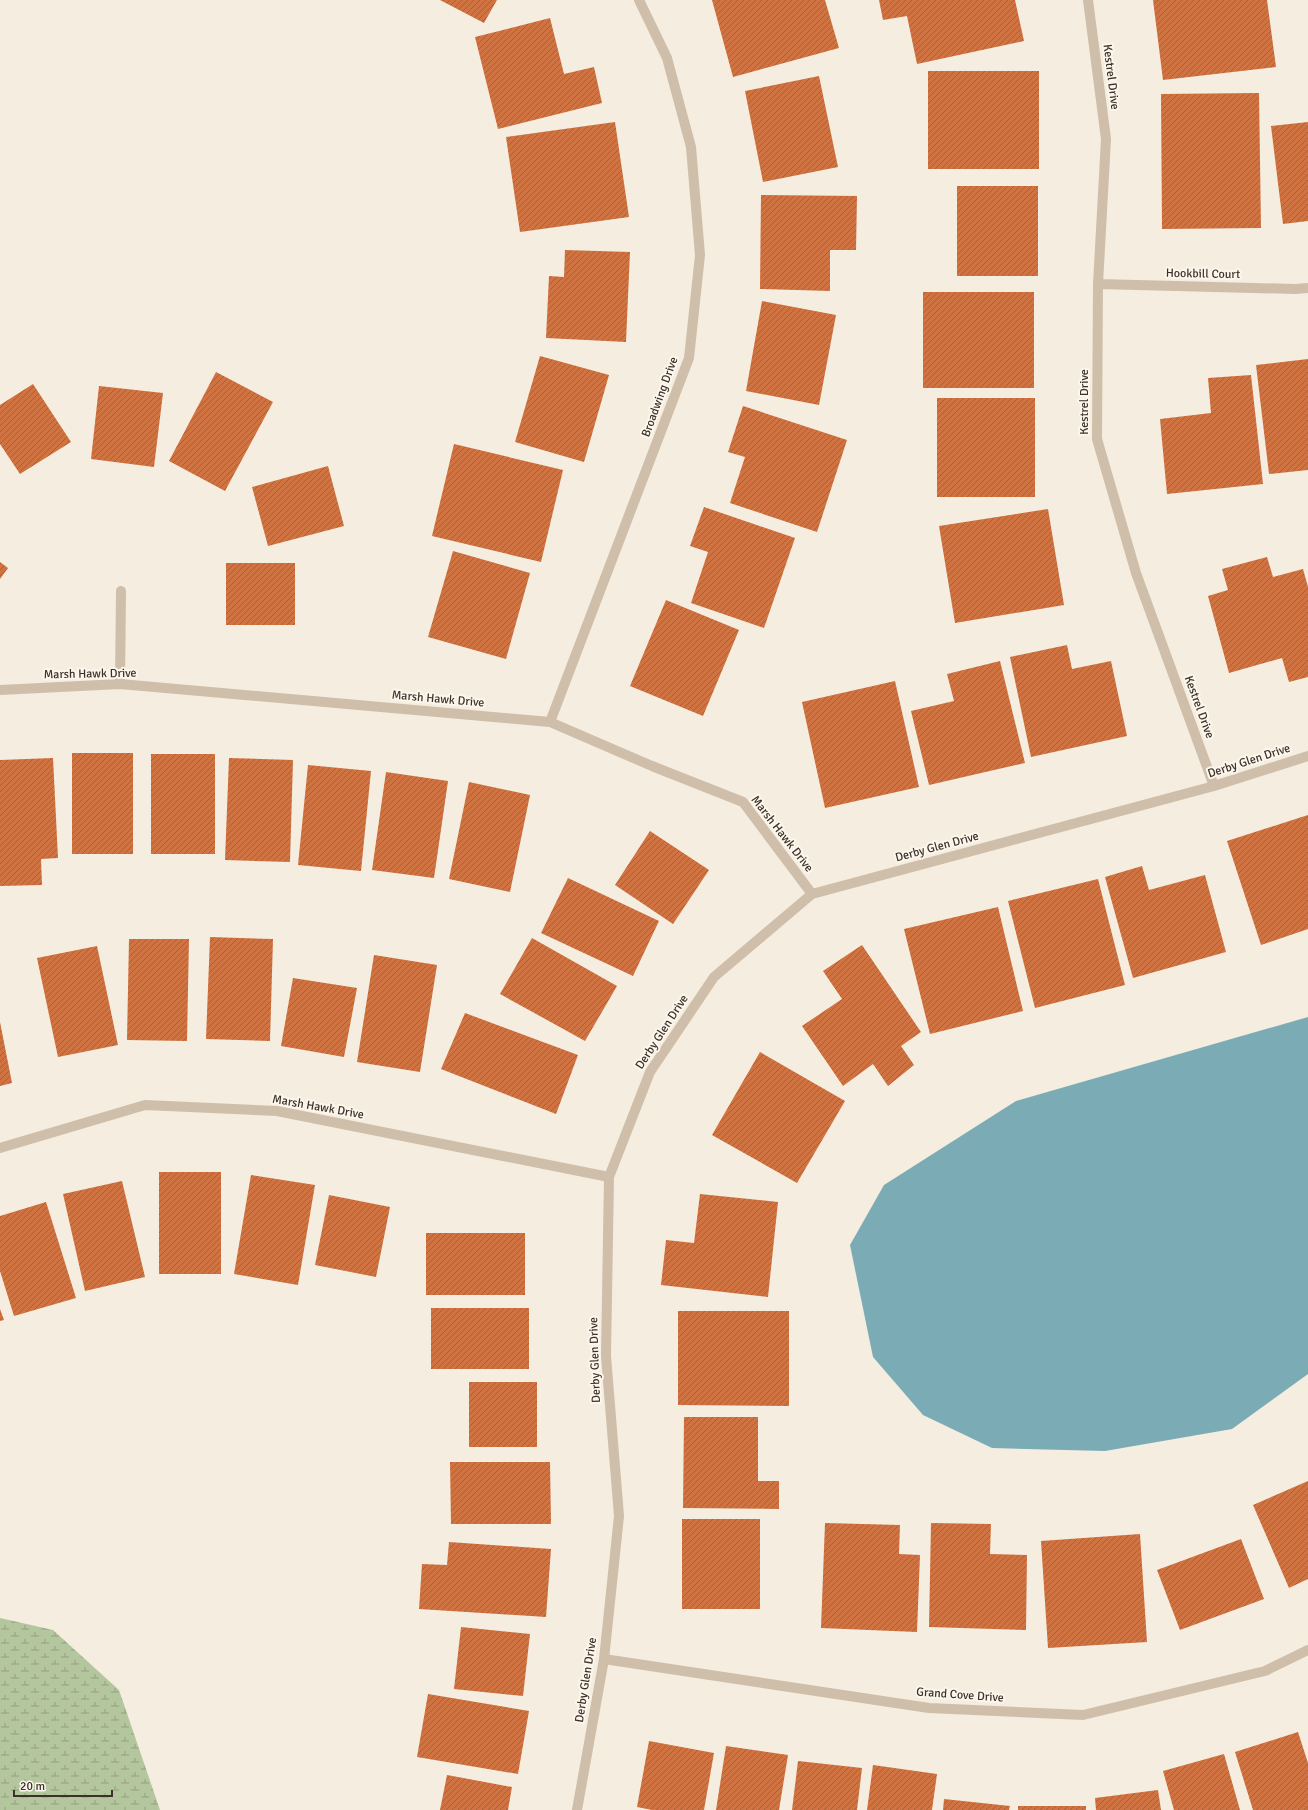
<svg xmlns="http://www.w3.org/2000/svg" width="1308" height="1810" font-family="Signika,sans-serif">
	<defs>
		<pattern id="wetland-marsh" width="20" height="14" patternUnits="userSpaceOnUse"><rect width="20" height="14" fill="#b4c69d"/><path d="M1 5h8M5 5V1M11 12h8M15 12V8" fill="none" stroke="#94a180"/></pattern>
		<pattern id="building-hatch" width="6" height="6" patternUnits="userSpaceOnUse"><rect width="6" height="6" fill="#d07342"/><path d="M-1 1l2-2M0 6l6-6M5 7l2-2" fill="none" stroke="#aa5f37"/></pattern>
	</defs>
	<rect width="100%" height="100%" fill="#f5eddf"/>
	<path fill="url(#wetland-marsh)" d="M0,1618L53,1630L119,1690L160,1810H0Z"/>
	<path fill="#7bacb5" d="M1308,1017V1374L1232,1429L1105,1451L992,1448L923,1415L873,1357L850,1245L884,1185L1016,1101Z"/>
	<path fill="url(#building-hatch)" d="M440,0H497L484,23Z
		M712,0H825L839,48L733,77Z
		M879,0H1015L1024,41L917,64L907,16L883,20Z
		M1153,0H1267L1276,67L1163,80Z
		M550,18L564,74L594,67L602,103L498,129L475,37Z
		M928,71H1039V169H928Z
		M819,76L838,167L763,182L745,91Z
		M1259,93L1261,228L1162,229L1161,94Z
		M615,122L629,217L520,232L506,137Z
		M1308,122V221L1283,224L1271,126Z
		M957,186H1038V276H957Z
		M761,195L857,196L856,250H830V291L760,289Z
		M565,250L630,252L626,342L546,338L549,276L564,277Z
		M923,292H1034V388H923Z
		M762,301L836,315L819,405L746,391Z
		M540,356L609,375L584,462L515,442Z
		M1308,359V470L1269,474L1256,365Z
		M216,372L273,402L225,491L169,461Z
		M1251,375L1263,484L1167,494L1160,419L1211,413L1208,378Z
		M33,384L71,442L20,474L0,444V405Z
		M99,386L163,393L154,467L91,459Z
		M937,398H1035V497H937Z
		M743,406L847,440L817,532L730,503L745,457L728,452Z
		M454,444L563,470L541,562L432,536Z
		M328,466L344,526L268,546L252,487Z
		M704,507L795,538L764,628L691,603L708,552L690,546Z
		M1048,509L1064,605L955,623L939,526Z
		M453,551L530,573L506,659L428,637Z
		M1267,557L1273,577L1303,569L1308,587V677L1289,682L1282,658L1229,673L1208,596L1228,590L1222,569Z
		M0,562L8,568L0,579Z
		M226,563H295V625H226Z
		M666,600L739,630L703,716L630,686Z
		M1067,645L1072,669L1111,661L1127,736L1031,757L1010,657Z
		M1000,661L1025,763L929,785L911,711L954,701L947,674Z
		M895,681L919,787L825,808L802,702Z
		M72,753H133V854H72Z
		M151,754H215V854H151Z
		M53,758L58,858L41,859L42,885L0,886V760Z
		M229,758L293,760L290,862L225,860Z
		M308,765L371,771L361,871L298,865Z
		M386,772L448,781L434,878L372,870Z
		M469,782L530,795L510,892L449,879Z
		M1308,815V929L1261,945L1227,841Z
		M650,831L709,870L673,924L615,885Z
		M1142,866L1149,890L1205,875L1226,952L1133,978L1105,877Z
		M568,878L659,921L633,976L541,933Z
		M1098,879L1125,985L1035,1008L1008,901Z
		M998,907L1023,1011L930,1034L904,929Z
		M210,937L273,939L270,1041L206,1039Z
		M532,938L617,986L585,1041L500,994Z
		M129,939H189L187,1041L127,1040Z
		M862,945L921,1032L901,1046L914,1065L888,1086L873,1064L843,1086L802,1026L842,999L823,971Z
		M97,946L118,1045L58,1057L37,958Z
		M374,955L437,965L420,1072L357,1062Z
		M293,978L357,988L344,1057L281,1046Z
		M465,1013L578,1055L556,1114L441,1069Z
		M0,1022L12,1083L0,1086Z
		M760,1052L845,1101L797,1183L712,1135Z
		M159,1172H221V1274H159Z
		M251,1175L315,1185L298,1285L234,1274Z
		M122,1181L145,1277L85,1291L63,1194Z
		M700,1194L778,1202L768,1297L661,1285L666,1240L694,1243Z
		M329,1195L390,1207L376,1277L315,1265Z
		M46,1202L76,1298L14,1316L0,1271V1216Z
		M426,1233H525V1295H426Z
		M431,1308H529V1369H431Z
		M0,1309L4,1320L0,1321Z
		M678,1311H789V1406L678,1405Z
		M469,1382H537V1447H469Z
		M684,1417H758V1481H779V1509L683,1508Z
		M450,1462H550L551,1524H451Z
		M1308,1481V1579L1289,1588L1253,1505Z
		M682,1519H760V1609H682Z
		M825,1523L900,1525L899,1554L920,1555L917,1632L821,1628Z
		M931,1523L991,1524L990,1554L1027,1555L1026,1630L929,1627Z
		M1140,1534L1147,1642L1048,1648L1041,1541Z
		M1241,1539L1264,1599L1180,1630L1157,1570Z
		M449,1542L551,1549L546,1617L419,1609L422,1564L447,1565Z
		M461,1627L530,1634L523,1696L454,1689Z
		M428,1694L529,1711L518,1774L417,1757Z
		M1298,1732L1308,1763V1810H1253L1235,1752Z
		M649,1741L714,1753L704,1810H652L637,1807Z
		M726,1746L788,1755L779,1810H716Z
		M1224,1754L1240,1810H1174L1163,1771Z
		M798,1761L862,1768L857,1810H792Z
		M873,1765L937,1774L932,1810H867Z
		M447,1775L512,1787L508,1810H440Z
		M1158,1790L1161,1810H1096L1095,1798Z
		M944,1799L1010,1806L1009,1810H943Z
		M1018,1806H1086V1810H1018Z"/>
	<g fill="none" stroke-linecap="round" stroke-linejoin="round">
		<path stroke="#cfbea9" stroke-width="10" d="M1088,0L1106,139L1098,284L1097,439L1136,573L1214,786
			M1098,284L1295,289L1308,288
			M120,684L121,591
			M0,690L120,684L550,722L652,766L743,802L812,894
			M550,722L689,358L700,255L691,147L667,58L639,0
			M0,1148L145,1105L277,1111L609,1177
			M604,1659L929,1708L1083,1715L1265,1671L1308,1650
			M577,1810L604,1659L619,1516L606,1356L609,1177L650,1072L714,977L812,894L1214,786L1308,756"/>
	</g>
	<g text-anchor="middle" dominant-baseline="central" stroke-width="4" stroke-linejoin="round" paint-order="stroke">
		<g font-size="12" fill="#3b3129" stroke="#fcf6ec">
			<text transform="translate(1111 77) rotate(83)">Kestrel Drive</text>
			<text transform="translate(1203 274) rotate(1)">Hookbill Court</text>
			<text transform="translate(660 397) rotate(-70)">Broadwing Drive</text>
			<text transform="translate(1084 402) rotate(-90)">Kestrel Drive</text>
			<text transform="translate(90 674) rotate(-1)">Marsh Hawk Drive</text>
			<text transform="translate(438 699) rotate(5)">Marsh Hawk Drive</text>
			<text transform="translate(1199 707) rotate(70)">Kestrel Drive</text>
			<text transform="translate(1249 761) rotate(-18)">Derby Glen Drive</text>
			<text transform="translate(782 834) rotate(52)">Marsh Hawk Drive</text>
			<text transform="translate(937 847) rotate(-15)">Derby Glen Drive</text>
			<text transform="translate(662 1032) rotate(-57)">Derby Glen Drive</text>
			<text transform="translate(318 1107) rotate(10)">Marsh Hawk Drive</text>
			<text transform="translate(595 1360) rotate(-92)">Derby Glen Drive</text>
			<text transform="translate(586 1680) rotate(-81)">Derby Glen Drive</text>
			<text transform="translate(960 1695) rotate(4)">Grand Cove Drive</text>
		</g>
	</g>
	<path d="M14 1790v6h98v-6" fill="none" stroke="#3b3129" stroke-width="2"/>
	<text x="20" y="1790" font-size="12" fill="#3b3129" stroke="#fcf6ec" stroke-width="3" paint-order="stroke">20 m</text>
</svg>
